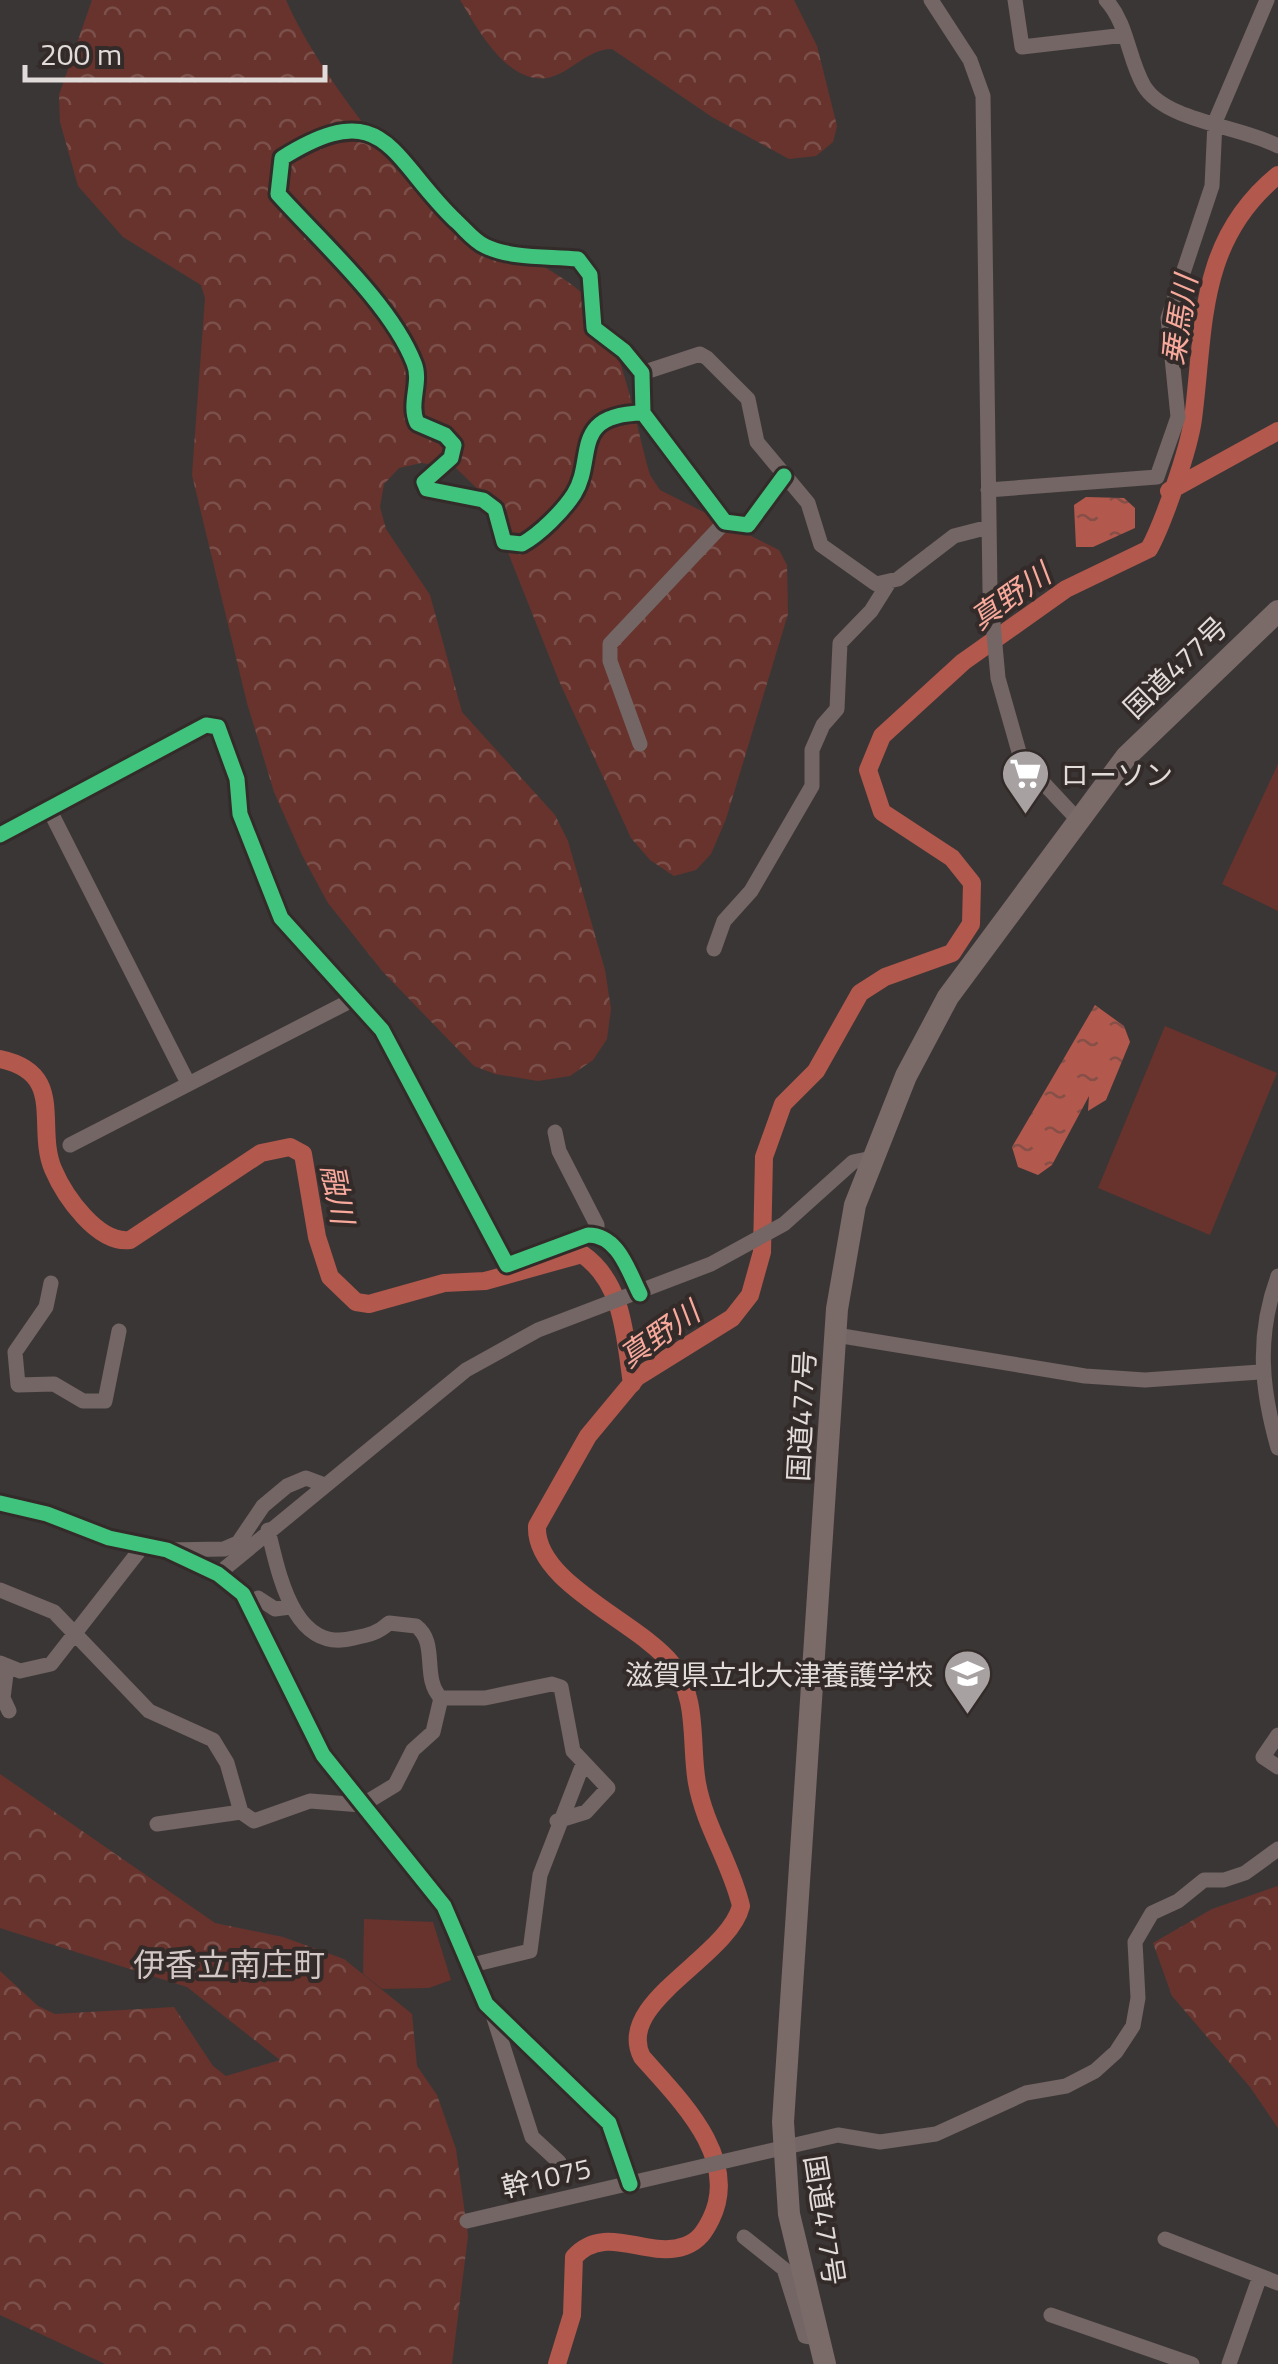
<svg xmlns="http://www.w3.org/2000/svg" width="1278" height="2364" font-family="'Titillium Web','Noto Sans JP',sans-serif">
	<defs>
		<pattern id="forest-crowns" width="20" height="18" patternUnits="userSpaceOnUse" patternTransform="scale(2.5)"><rect width="20" height="18" fill="#67332c"/><path d="M2 6a3 3 0 1 1 6 0M12 15a3 3 0 1 1 6 0" fill="none" stroke="#7c504a"/></pattern>
		<pattern id="water-ripples" width="26" height="14" patternUnits="userSpaceOnUse" patternTransform="scale(2.5)"><rect width="26" height="14" fill="#b2584c"/><path d="M2 4q2-2 4 0t4 0M15 11q2-2 4 0t4 0" fill="none" stroke="#864f48"/></pattern>
	</defs>
	<rect width="100%" height="100%" fill="#3b3636"/>
	<path fill="url(#forest-crowns)" d="M92,0H286C314,65 396,176 454,217C490,242 564,270 591,302C622,340 636,427 650,475L660,490L779,550L787,565L788,614L726,819L711,854L696,870L674,876L650,860L631,838L559,681L486,497L456,468L421,463L399,468L384,484L380,507L386,529L430,595L462,712L555,815L568,841L605,970L611,1009L607,1039L593,1060L570,1076L538,1081L495,1074L474,1066L383,972L328,903L302,855L274,792L247,703L192,475L205,298L201,285L123,237L78,186L60,122L59,95Z
		M460,0H794L817,46L837,126L833,142L816,156L789,159L712,117L612,49C587,49 570,74 547,78C506,84 477,27 460,0Z
		M0,1774L215,1923L283,1937L344,1959L412,2014L417,2066L437,2095L456,2149L468,2236L452,2364H105L0,2315V1971L38,2006L55,2014L174,2007L213,2066L226,2076L280,2060L187,1987L0,1928Z
		M1278,1886V2128L1250,2087L1172,1996L1153,1943L1212,1909Z"/>
	<path fill="#67332c" d="M1278,764V911L1222,884Z
		M1165,1026L1277,1073L1210,1235L1098,1188Z
		M364,1919L433,1922L451,1980L429,1988L382,1989L363,1974Z"/>
	<path fill="url(#water-ripples)" d="M1086,497L1124,498L1135,508V528L1093,547H1076L1074,505Z
		M1095,1005L1124,1026L1130,1042L1106,1100L1088,1111L1089,1096L1052,1165L1038,1175L1018,1167L1012,1147Z"/>
	<g fill="none" stroke-linecap="round" stroke-linejoin="round">
		<path stroke="#b2584c" stroke-width="18" d="M1169,491L1278,431
			M0,1059C67,1073 35,1126 53,1169C65,1197 98,1244 130,1240L261,1153L290,1147L303,1154L317,1237L330,1277L356,1302L369,1304L444,1283L485,1281L582,1254C624,1283 625,1338 632,1384
			M557,2364L572,2315L574,2257C606,2222 648,2260 685,2246C699,2241 705,2231 711,2219C741,2158 679,2099 642,2057C614,2002 728,1958 741,1906C731,1863 705,1827 697,1783C690,1744 699,1698 672,1664C639,1622 534,1583 537,1526L588,1436L637,1377L732,1318L750,1295L762,1252L764,1157L783,1104L816,1071L860,993L885,977L952,953L971,924L972,883L952,858L882,812L868,770L882,736L963,662L1066,589L1149,549C1163,524 1189,449 1193,419C1205,327 1197,241 1278,175"/>
		<path stroke="#736664" stroke-width="15" d="M931,0L970,60L983,96L990,590L998,678L1021,759L1079,821
			M1015,0L1022,47L1125,35
			M1106,0C1128,24 1128,59 1144,86C1166,122 1241,126 1278,146
			M642,373L700,354L707,358L748,399L757,442L808,503L821,545L876,584L898,579L954,536L989,527
			M643,413C569,414 596,459 574,494C563,511 540,534 522,544L504,542L495,509L483,500L427,489L424,482L451,458L454,445L445,435L417,423C408,403 422,382 414,363C391,304 320,241 278,194L282,158C386,93 390,158 456,221C465,229 474,241 485,246C512,259 549,256 578,259L590,275L594,328L624,351L642,373L643,413L725,522L748,525L784,476
			M988,490L1157,477L1178,417L1168,318L1212,186L1215,122L1267,0
			M640,744L610,661V644L725,522
			M49,809L187,1081
			M0,835L206,725L218,727L237,779L240,814L281,918L382,1030L507,1265L588,1235C618,1235 628,1270 640,1294
			M714,949L724,921L751,891L812,786V750L823,725L837,709L840,643L871,611L888,584
			M555,1132L559,1151L597,1225V1235
			M70,1145L356,998
			M1278,1276C1256,1336 1261,1388 1278,1448
			M51,1283L46,1307L15,1352L18,1385L54,1384L83,1401H105L119,1331
			M836,1335L1085,1376L1145,1380L1260,1372
			M0,1503L47,1514L109,1538L167,1550L218,1574L243,1594L323,1755L444,1906L486,2004L609,2123L630,2184
			M268,1530C279,1574 293,1654 354,1638C369,1635 378,1633 389,1623L416,1626C439,1643 421,1678 441,1698H485L552,1684L561,1687L573,1751L608,1788L586,1812L557,1821
			M167,1550L224,1549L238,1543L263,1506L287,1486L306,1478L322,1484
			M218,1574L466,1370L538,1330L711,1264L784,1224L853,1162L872,1158
			M0,1590L54,1612L149,1711L213,1740L227,1763L241,1812L254,1821L310,1801L362,1805L395,1785L413,1750L433,1732L441,1698
			M258,1598L275,1609L290,1607
			M0,1663L20,1671L51,1664L143,1546
			M7,1666L3,1698L9,1711
			M1278,1735L1263,1757L1278,1767
			M157,1824L241,1812
			M468,1966L530,1951L540,1875L583,1764
			M493,2015L532,2137L559,2162
			M467,2221L838,2135L880,2142L936,2134L1026,2093L1066,2086L1095,2071L1116,2052L1133,2026L1138,1998L1135,1942L1152,1913L1178,1901L1204,1880H1224L1245,1873L1278,1849
			M744,2237L784,2269L805,2336L817,2338
			M1165,2239L1278,2283
			M1051,2315L1192,2364
			M1229,2364L1260,2276"/>
		<path stroke="#7a6b69" stroke-width="22" d="M825,2364L789,2214L783,2122L837,1309L855,1205L906,1076L948,997L1126,757L1278,611"/>
		<defs>
			<path id="cycleway" d="M643,413C569,414 596,459 574,494C563,511 540,534 522,544L504,542L495,509L483,500L427,489L424,482L451,458L454,445L445,435L417,423C408,403 422,382 414,363C391,304 320,241 278,194L282,158C386,93 390,158 456,221C465,229 474,241 485,246C512,259 549,256 578,259L590,275L594,328L624,351L642,373L643,413L725,522L748,525L784,476
				M0,835L206,725L218,727L237,779L240,814L281,918L382,1030L507,1265L588,1235C618,1235 628,1270 640,1294
				M0,1503L47,1514L109,1538L167,1550L218,1574L243,1594L323,1755L444,1906L486,2004L609,2123L630,2184"/>
		</defs>
		<use href="#cycleway" stroke="#332b29" stroke-width="21"/>
		<use href="#cycleway" stroke="#40c37c" stroke-width="15"/>
	</g>
	<defs>
		<symbol id="supermarket-pin" viewBox="-11 -11 22 30"><path d="M0 17L-7.5 6A9.5 9.5 0 1 1 7.5 6Z" fill="#a7a1a1" stroke="#332b29"/><path d="M-6-5.5h2.5l.6 2H6L4.5 2H-2.5L-4.4-4H-6ZM-1.5 3.2a1.3 1.3 0 1 0 .1 0ZM3 3.2a1.3 1.3 0 1 0 .1 0Z" fill="#fff"/></symbol>
		<symbol id="school-pin" viewBox="-11 -11 22 30"><path d="M0 17L-7.5 6A9.5 9.5 0 1 1 7.5 6Z" fill="#a7a1a1" stroke="#332b29"/><path d="M0-5L7-2L0 1L-7-2ZM-4 1L0 2.5L4 1V4Q0 6-4 4Z" fill="#fff"/></symbol>
	</defs>
	<g fill-rule="evenodd">
		<use href="#supermarket-pin" x="998" y="746" width="55" height="75"/>
		<use href="#school-pin" x="940" y="1646" width="55" height="75"/>
	</g>
	<g text-anchor="middle" dominant-baseline="central" stroke-width="8" stroke-linejoin="round" paint-order="stroke">
		<g font-size="28" fill="#e1dbda" stroke="#332b29">
			<text transform="translate(1175 667) rotate(-44)">国道477号</text>
			<text transform="translate(801 1416) rotate(-87)">国道477号</text>
			<text transform="translate(546 2177) rotate(-13)">幹1075</text>
			<text transform="translate(825 2220) rotate(81)">国道477号</text>
		</g>
		<g font-size="28" fill="#e1dbda" stroke="#332b29" text-anchor="start">
			<text x="1061" y="774">ローソン</text>
			<text x="933" y="1674" text-anchor="end">滋賀県立北大津養護学校</text>
		</g>
		<g font-size="30" font-style="italic" fill="#f8a99c" stroke="#332b29">
			<text transform="translate(1179 320) rotate(-81)">乗馬川</text>
			<text transform="translate(1010 596) rotate(-35)">真野川</text>
			<text transform="translate(338 1194) rotate(79)">融川</text>
			<text transform="translate(659 1334) rotate(-35)">真野川</text>
		</g>
		<g font-size="32" fill="#d1c6c4" stroke="#332b29">
			<text x="229" y="1964">伊香立南庄町</text>
		</g>
	</g>
	<path d="M25 65v15h300v-15" fill="none" stroke="#e1dbda" stroke-width="5"/>
	<text x="40" y="65" font-size="30" fill="#e1dbda" stroke="#332b29" stroke-width="8" paint-order="stroke">200 m</text>
</svg>
